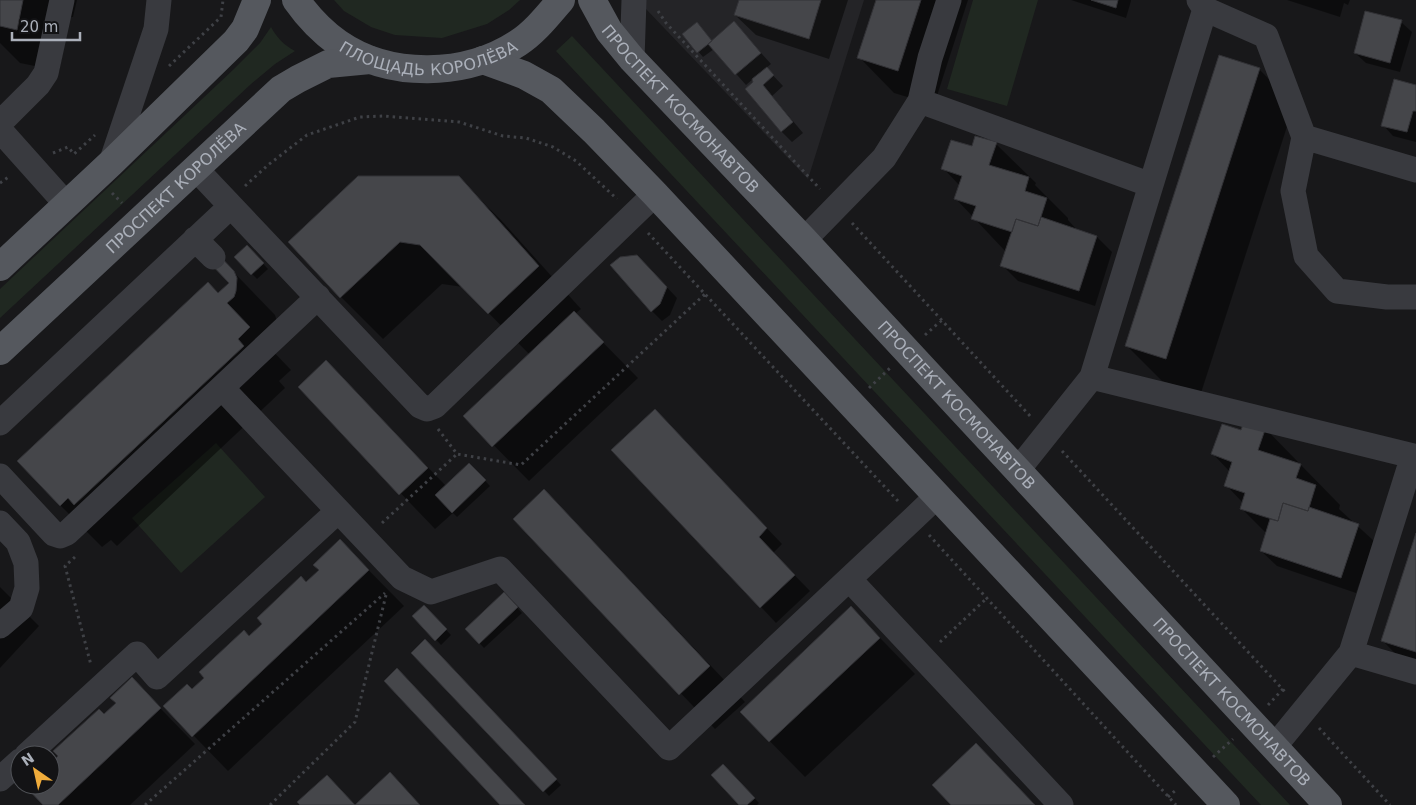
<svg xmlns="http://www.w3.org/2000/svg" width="1416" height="805" font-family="'DejaVu Sans',sans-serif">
	<rect width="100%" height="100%" fill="#18181a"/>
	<path fill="#242427" d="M646,0H864L808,179L645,8Z"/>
	<path fill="#202821" d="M334,0H520L509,10L487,24L442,38L395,35L371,27L344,11Z
		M973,0H1038L1007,106L947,89Z
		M271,27C277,38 284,45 295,51L275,64L251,84L0,318V289L234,69L260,43Z
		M572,36L1290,805H1261L556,51Z
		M216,443L265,497L181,573L132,518Z"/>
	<path fill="#0007" d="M0,0H77L73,17H70L59,71L20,63L0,43Z
		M740,0H848L829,59L756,35L735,15Z
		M877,0H968L934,105L894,93L859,57Z
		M1071,0H1131V1L1126,18Z
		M1287,0H1350L1348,5L1344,3L1340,17Z
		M1401,22L1412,32L1400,72L1366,63L1355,53Z
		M683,34L712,42L744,34L771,64L766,68L783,86L772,96L803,133L792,142L781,131L753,79L746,85L714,49L703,57Z
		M1259,69L1294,105L1201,393L1162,381L1126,345Z
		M1416,87V142L1393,136L1383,125Z
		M996,144L1036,183L1035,185L1068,218V220L1078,231L1097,237L1112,252L1095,306L1018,281L1002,265L1006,252L956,199L960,186L943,168L972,148Z
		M458,178L501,220L581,309L575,314L638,378L529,481L465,416L530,355L463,287L442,284L383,339L341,297Z
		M247,247L268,269L257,279L236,257Z
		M217,255L275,315L279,328L268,346L291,370L279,381L285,388L117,546L111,540L102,547L60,505L219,295L231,283Z
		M648,267L677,298L670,315L662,321L652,311Z
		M326,362L446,486L469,464L490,486L457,517L453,513L435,529L299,387Z
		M670,426L782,544L773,553L810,591L776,623L761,607Z
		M1265,428L1340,505L1339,509L1374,541L1356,593L1277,566L1261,551L1267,534L1241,508L1243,503L1226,485L1230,472L1213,454L1242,432Z
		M514,519L579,526L745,702L715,729Z
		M1416,537V675L1383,641Z
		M340,541L404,606L228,771L165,706L192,690L249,638L320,570Z
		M0,587L39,626L0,668Z
		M504,594L522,613L484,648L466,629Z
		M424,607L451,635L441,645L414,616Z
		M851,608L915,674L805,777L741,712Z
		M425,641L561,785L549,796L413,653Z
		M132,679L195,744L130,805H44L26,785H50V766L117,703Z
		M723,765L759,803L757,805H741Z"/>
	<path fill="#45464a" stroke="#323236" d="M0,0H23L17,30L0,26Z
		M739,0H821L809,39L734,15Z
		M876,0H921L898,71L857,58Z
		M1091,0H1118L1116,8Z
		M1365,11L1402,20L1390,63L1354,53Z
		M734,21L761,53L735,75L708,44Z
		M697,22L712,41L697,53L682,34Z
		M1219,55L1260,68L1166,359L1125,346Z
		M767,67L774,75L763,85L793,122L781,132L745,89L753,82L752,79Z
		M1394,79L1416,85V111H1413L1407,132L1381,126Z
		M975,136L997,142L989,165L1029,177L1025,191L1047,198L1038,226L1016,219L1012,232L971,219L976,206L954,199L962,176L941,169L951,140L972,146Z
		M358,176H459L539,266L488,314L420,245L400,242L340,298L288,242Z
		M1041,217L1097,236L1079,291L1000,266L1016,219L1038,226Z
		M247,245L264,263L251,275L234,257Z
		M217,253L234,271L237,278L236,291L234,297L227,303L250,327L238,339L244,346L74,505L68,498L60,506L17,461L208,282L218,293L229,283L208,261Z
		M637,255L667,287L660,304L651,312L610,265L620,257Z
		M574,311L604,342L492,447L463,416Z
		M326,360L428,468L399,495L298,387Z
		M655,409L767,528L759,537L795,575L760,608L611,450Z
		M1245,419L1266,427L1258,450L1301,464L1296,478L1316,485L1308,511L1283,503L1278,521L1240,509L1245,493L1224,486L1232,462L1211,454L1222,424L1241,430Z
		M469,463L486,480L452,513L435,495Z
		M544,489L710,666L679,695L513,519Z
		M1283,503L1308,511L1309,507L1359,524L1341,578L1260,551L1270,519L1278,521Z
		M1416,533V652L1381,641Z
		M340,539L369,570L192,737L163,706L187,684L192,689L204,678L199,672L244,630L249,636L262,624L257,618L301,576L306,582L319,570L313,565Z
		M504,592L518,607L479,644L465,629Z
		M424,605L447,629L435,641L412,616Z
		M851,606L880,638L769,742L740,712Z
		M425,639L557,779L543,792L411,653Z
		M397,668L525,805H500L384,681Z
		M132,677L161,708L58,805H43L24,785H50V764L58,756L53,751L99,709L104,714L116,703L110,698Z
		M976,743L1035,805H951L932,785Z
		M723,764L755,798L747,805H739L711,775Z
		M390,772L420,805H300L297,802L327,775L355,805Z"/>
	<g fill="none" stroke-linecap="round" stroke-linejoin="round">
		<path stroke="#3f4146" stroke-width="3" stroke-dasharray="2.5 4" stroke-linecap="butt" d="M658,11L666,23L820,189
			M169,66L221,17L223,0
			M53,153L68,147L74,154L95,135
			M0,183L10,176
			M245,186L268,165L307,135L360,117L384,116L459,122L503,136L526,138L553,147L576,161L617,199
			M112,193L122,203
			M852,223L1031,417
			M648,233L898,501
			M925,335L942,320
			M869,388L890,368
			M438,429L457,454L521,465L705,294
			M1062,451L1287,694
			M382,523L457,454
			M929,535L1176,805
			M75,557L65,566L91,665
			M940,642L987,598
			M1268,705L1283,689
			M1319,728L1390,805
			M1213,757L1233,739
			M1168,797L1177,789
			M145,805L385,593
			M270,805L355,722L386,595"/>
		<path stroke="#393a3f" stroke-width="25" d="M1205,9L1266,36L1304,137L1293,191L1306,256L1337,291L1387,297H1416
			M632,59L634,0
			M920,101L1151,185
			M0,123L38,85L46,73L62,0
			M0,130L67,205
			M1304,137L1416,170
			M111,163L156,29L159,0
			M196,169L420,406L427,409L435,406L655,194
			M195,239L213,257
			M804,240L884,158L920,101L930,58L949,0
			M1092,377L1413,456L1351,653L1274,747
			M222,388L402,578L431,592L500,569L669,748L914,518L937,496
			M0,423L231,206
			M1017,471L1092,377L1205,9L1199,0
			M0,476L54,534L60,536L67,533L318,297
			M0,523L18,542L26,563L27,588L21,608L0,626
			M849,579L1061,805
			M1351,653L1416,672
			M27,755L137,654L157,677L338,511
			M0,779L20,761"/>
		<g stroke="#55585e" stroke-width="28">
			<path id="s1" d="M296,0C308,17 321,31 338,43C390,79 466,77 518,43C535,32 548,15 561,0"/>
			<path id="s2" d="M592,0L609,31L632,59L804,240L1328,805"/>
			<path d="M483,60L524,75L551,90L594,131L655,194L1226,805"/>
			<path d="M0,267L111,163L236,41L245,29L257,0"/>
			<path id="s3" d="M0,351L281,89L298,79L328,64L370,60"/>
		</g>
	</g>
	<g text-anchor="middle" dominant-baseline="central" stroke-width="4" stroke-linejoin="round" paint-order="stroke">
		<g font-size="16" fill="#abb0ba" stroke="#131315">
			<text stroke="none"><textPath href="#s1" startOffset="156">ПЛОЩАДЬ КОРОЛЁВА</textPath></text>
			<text stroke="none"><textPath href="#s2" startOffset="141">ПРОСПЕКТ КОСМОНАВТОВ</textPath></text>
			<text stroke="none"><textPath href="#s3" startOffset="240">ПРОСПЕКТ КОРОЛЁВА</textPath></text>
			<text stroke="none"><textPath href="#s2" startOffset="546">ПРОСПЕКТ КОСМОНАВТОВ</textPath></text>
			<text stroke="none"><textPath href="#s2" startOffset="951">ПРОСПЕКТ КОСМОНАВТОВ</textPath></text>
		</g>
	</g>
	<g transform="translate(35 770) rotate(326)"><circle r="24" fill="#131315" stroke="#505257"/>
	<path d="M0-4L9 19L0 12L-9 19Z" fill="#f0ac3b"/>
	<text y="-8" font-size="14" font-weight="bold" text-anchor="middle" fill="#abb0ba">N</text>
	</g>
	<path d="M12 32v8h68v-8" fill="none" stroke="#abb0ba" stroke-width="2.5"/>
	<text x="20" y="32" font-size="15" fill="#abb0ba" stroke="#131315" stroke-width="4" paint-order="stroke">20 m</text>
</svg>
